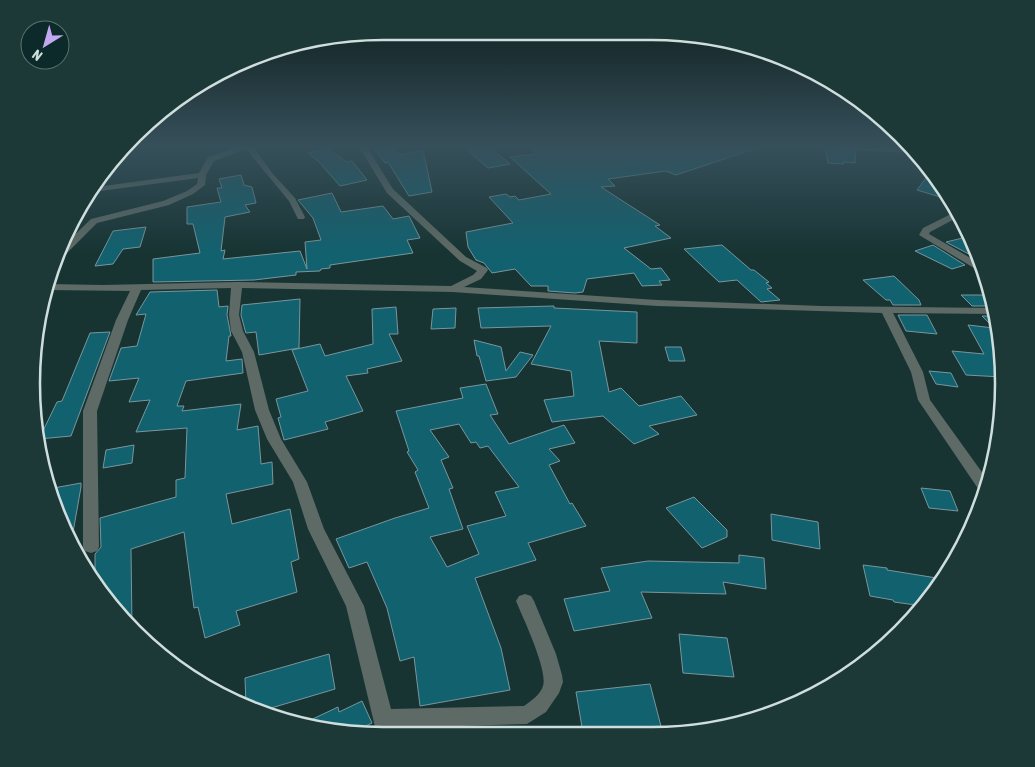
<svg xmlns="http://www.w3.org/2000/svg" width="1035" height="767" font-family="'Asap Condensed',sans-serif">
	<rect width="100%" height="100%" fill="#173433"/>
	<path fill="#12616f" stroke="#78969d" fill-rule="evenodd" d="M463,146H488L510,164L488,168Z
		M528,146H690L697,149L723,146H757V148L676,175L666,171L608,179L615,186L601,187L660,225L655,226L671,238L624,248L651,269L661,268L670,280L659,281L662,285L642,286L634,273L587,279L583,292L575,293L548,291V286H531L515,269L492,273L484,263L476,260L468,247L466,232L513,223L489,197L506,194L510,197L515,196L519,200L551,194L510,157L537,154Z
		M393,147L400,155L423,150L432,192L409,196L388,162L385,163L375,150Z
		M825,148L856,152L855,163L843,162L844,164L828,163Z
		M329,149L346,162L352,161L367,180L340,186L320,163L308,153Z
		M932,170L950,200L917,190Z
		M241,175L244,185L252,187L256,203L245,205L250,212L225,217L221,251L225,250L223,259L300,251L307,269L305,242L321,240L313,218L298,200L332,193L341,212L383,206L393,219L409,216L420,238L407,240L413,253L330,265V268L321,269L320,271L296,272V275L254,280L153,282V259L200,253L193,224H187V207L221,202L217,188H222L219,179Z
		M146,227L140,247L123,249L113,264L95,266L113,231Z
		M971,236L980,260L946,242Z
		M722,245L751,270H754L769,282L766,283L772,288L767,289L780,300L761,302L737,280L719,282L684,249Z
		M933,245L965,265L952,269L915,251Z
		M894,276L919,300L921,305H893L890,300H886L863,280Z
		M217,290L219,307L228,306L227,315L231,336H229L226,361L242,359L243,373L186,381L177,406H184L182,411L241,404L237,430L258,426L261,464L272,462L273,484L226,494L232,524L290,509L299,559L291,562L297,592L236,611L240,625L205,638L198,607L194,608L184,532L131,549L132,628L104,598L90,572L95,570V554L101,547L100,518L176,497V480L185,478L187,428L136,432L150,400L129,402L139,378L109,381L121,348L137,346L146,314L136,315L150,292Z
		M961,295H992L994,306H972Z
		M300,299L299,348L259,355L256,332L246,333L245,330L241,315L242,305Z
		M554,306V308L637,312V343L599,341L609,392L621,388L639,406L681,396L697,415L649,426L659,434L634,444L603,416L552,422L544,400L574,396L571,371L531,364L551,326L481,328L478,308Z
		M396,307L398,334H389L402,361L367,369L368,373L346,376L363,411L325,422L328,429L284,440L278,418L281,417L276,399L308,391L292,350L320,344L325,356L373,344L372,309Z
		M456,308L455,328L431,329L433,309Z
		M898,315H927L937,334L906,331Z
		M982,316H996L1003,361L1002,377L966,375L952,351L984,354L968,325L994,328Z
		M110,332L71,436L39,439L57,402L62,401L90,333Z
		M474,340L501,347L506,371L520,352L533,355L516,377L486,381L479,356H477Z
		M665,347H681L685,361H669Z
		M929,371L951,373L958,387L936,384Z
		M486,384L498,414L490,415L509,444L564,425L575,443L549,449L560,461L549,465L570,504L572,503L586,526L528,543L536,560L475,578L501,648L510,690L420,706L414,657L400,661L387,608L367,562L349,568L336,539L395,518L429,508L415,472L418,470L407,452L409,451L396,411L463,398L460,388ZM459,424L471,443L476,442L480,448L488,446L519,487L495,492L506,516L467,526L479,554L447,567L430,537L463,529L449,489L453,488L441,460L449,457L430,430Z
		M134,445L132,463L103,468L106,450Z
		M81,483V487L72,538L50,497L48,489Z
		M921,488L950,491L958,511L929,508Z
		M694,497L727,530V537L702,548L666,508Z
		M771,514L818,522L820,549L772,540Z
		M739,555L764,558L766,589L723,582L726,594L641,592L652,618L574,631L564,599L610,591L601,568L648,561L739,563Z
		M863,565L887,568V570L943,579L923,606L894,602L893,600L870,596Z
		M679,634L727,638L734,677L683,673Z
		M329,654L335,689L261,711L246,705L245,678Z
		M650,684L662,730L583,733L576,692Z
		M362,701L372,723L351,733L300,725L338,707L339,712Z"/>
	<g fill="none" stroke-linecap="round" stroke-linejoin="round">
		<path fill="#5e6a65" fill-rule="evenodd" d="M126,146H139L123,150Z
			M241,146H252L254,148L273,174L295,198L305,217L304,219H298L289,201L246,149L214,161L206,175L205,185L193,194L169,205L97,223L61,259L57,260L60,249L91,219L163,201L187,191L197,184L198,178L93,192L96,187L199,173L208,157Z
			M356,146H363L370,152L393,189L466,257L487,268L488,270L481,279L464,287L657,300L821,306L994,308L995,314L893,313L923,372L930,400L989,482L985,498L981,497L979,490L918,400L911,372L882,313L657,306L452,292L242,288L239,315L243,331L254,352L269,410L281,439L307,482L324,529L364,606L391,709L524,706C531,701 540,695 543,686C548,670 523,618 516,601L519,596L525,594L531,596L534,601L556,654L562,675L563,682L559,693L546,712L527,724L395,728L397,735H377L346,606L308,529L293,482L267,439L255,410L242,352L231,331L229,315L231,288L141,290L128,320L97,411L99,547L97,551L91,553L85,551L83,547V411L116,320L130,291L47,290L49,284L103,285L237,282L451,286L473,275L477,271L460,261L387,193L364,155Z
			M834,146L909,149L914,153L843,150Z
			M957,211L960,216L930,232L929,234L981,264L984,272L979,271L919,235L923,228Z"/>
	</g>
	<linearGradient id="sky" x2="0" y2="1"><stop stop-color="#0d1d1c"/><stop offset="0.58" stop-color="#36505b"/><stop offset="1" stop-color="#36505b" stop-opacity="0"/></linearGradient>
	<rect width="1035" height="253" fill="url(#sky)"/>
	<path d="M0 0H1035V767H0ZM383 40H652A343 343 0 0 1 995 383V384A343 343 0 0 1 652 727H383A343 343 0 0 1 40 384V383A343 343 0 0 1 383 40Z" fill="#1c3837" fill-rule="evenodd"/>
	<path fill="none" stroke="#cededd" stroke-width="2.5" d="M383 40H652A343 343 0 0 1 995 383V384A343 343 0 0 1 652 727H383A343 343 0 0 1 40 384V383A343 343 0 0 1 383 40Z"/>
	<g transform="translate(45 45) rotate(217)"><circle r="24" fill="#0c2a29" stroke="#5a7271"/>
	<path d="M0-4L9 19L0 12L-9 19Z" fill="#c4a7f1"/>
	<text y="-8" font-size="14" font-weight="bold" text-anchor="middle" fill="#cededd">N</text>
	</g>
</svg>
